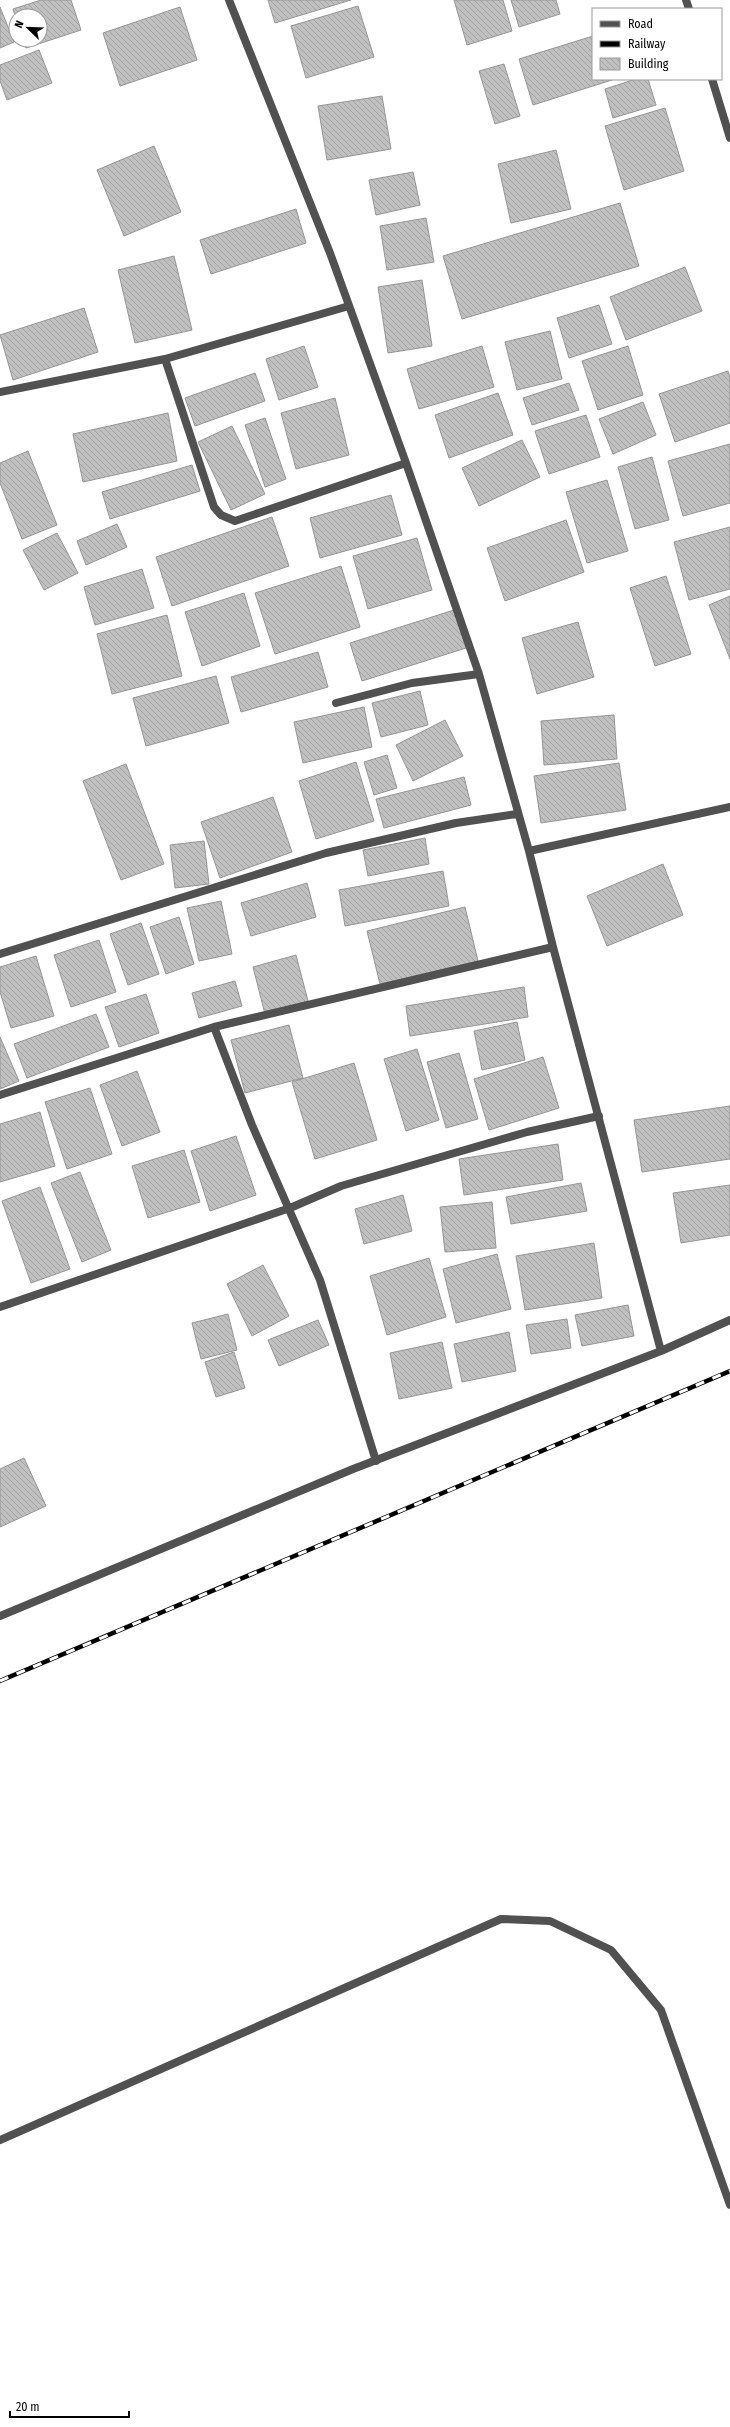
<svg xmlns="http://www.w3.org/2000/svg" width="730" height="2427" font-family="'Fira Sans Condensed',sans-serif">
	<defs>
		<pattern id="building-back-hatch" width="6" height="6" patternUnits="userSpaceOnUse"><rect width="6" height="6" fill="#c0c0c0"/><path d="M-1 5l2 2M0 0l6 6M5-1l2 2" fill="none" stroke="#a3a3a3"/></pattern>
	</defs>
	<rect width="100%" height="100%" fill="#fff"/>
	<path fill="url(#building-back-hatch)" stroke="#959595" d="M41,0H71L81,30L26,48L23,40H40V16H16V18L13,9Z
		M268,0H351L275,23Z
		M454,0H503L512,31L467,45Z
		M511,0H556L560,14L519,27Z
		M358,6L374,57L306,78L291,26Z
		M0,7L14,42L0,48Z
		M180,7L197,60L120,86L103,33Z
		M593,36V79H615L533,105L519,59Z
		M39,50L52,83L7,100L0,81V65Z
		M504,64L520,116L495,124L479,71Z
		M636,79H648L656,105L613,118L605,89Z
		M382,96L391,149L327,160L318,106Z
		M665,108L684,171L624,190L605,126Z
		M154,146L181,212L124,236L97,170Z
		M556,150L571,209L511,223L498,164Z
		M413,172L420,205L376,215L369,180Z
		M620,203L639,266L462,319L443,256Z
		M296,209L306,243L211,274L200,240Z
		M426,218L434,262L387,270L380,226Z
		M174,256L192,330L135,343L118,270Z
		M685,267L702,311L626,340L610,297Z
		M422,280L432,346L388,353L378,287Z
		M599,305L612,344L569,358L557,318Z
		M84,308L98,352L13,380L0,335Z
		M550,331L562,379L517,390L505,342Z
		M304,346L318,387L279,400L266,359Z
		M482,346L494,387L419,409L407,369Z
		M628,346L643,395L598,410L582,361Z
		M728,371L730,378V423L675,442L659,394Z
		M255,373L265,401L195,426L185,398Z
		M569,383L579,410L532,425L523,398Z
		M498,393L513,435L449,458L435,415Z
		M335,398L349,455L296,469L281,413Z
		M643,402L656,435L613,454L599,419Z
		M168,413L177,461L83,482L73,434Z
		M586,415L600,457L549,474L535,431Z
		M265,418L286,479L265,487L245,425Z
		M232,426L265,494L231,510L198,442Z
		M522,440L540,477L479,506L462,468Z
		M730,444V503L683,516L668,461Z
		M28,451L57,525L22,539L0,483V463Z
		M652,457L669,520L635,529L618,467Z
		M192,465L200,491L110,519L102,492Z
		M607,480L628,551L587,563L566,492Z
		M391,495L402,535L320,558L310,518Z
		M272,517L289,566L172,606L156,557Z
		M566,520L584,572L505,601L487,548Z
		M117,524L127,547L86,565L77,541Z
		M730,527V589L689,600L674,542Z
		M57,533L78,573L44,590L23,550Z
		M417,538L432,590L368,609L353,556Z
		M341,566L360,627L275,654L255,593Z
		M142,569L154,608L95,625L84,587Z
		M666,576L691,654L655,666L630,588Z
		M244,593L260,646L202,666L185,612Z
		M730,596V659L709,605Z
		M454,610L466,648L362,681L350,643Z
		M167,615L182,676L112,694L97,634Z
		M578,622L594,677L537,694L522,638Z
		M318,652L328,687L241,712L231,677Z
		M216,676L229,723L146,746L133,698Z
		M420,691L428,725L381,737L372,703Z
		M364,707L372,747L303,763L294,722Z
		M614,715L617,759L544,765L541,721Z
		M445,720L463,756L413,781L396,745Z
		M387,755L397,788L374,795L364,762Z
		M356,762L374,821L316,839L299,781Z
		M619,763L626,810L541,823L534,776Z
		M126,764L164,864L121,880L83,781Z
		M464,777L471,805L384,828L376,799Z
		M273,797L292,852L220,878L201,822Z
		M425,838L429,864L368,876L363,850Z
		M204,841L209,884L175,888L170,845Z
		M663,864L683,915L607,946L587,896Z
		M443,871L449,906L345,926L339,890Z
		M307,883L316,917L251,936L241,903Z
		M221,901L232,954L199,961L187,908Z
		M465,907L478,961L380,984L367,931Z
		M179,917L194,964L166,974L150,927Z
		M141,923L159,974L128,985L110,934Z
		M99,940L116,992L71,1007L54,955Z
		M296,955L308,1001L265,1014L253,967Z
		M36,956L54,1016L11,1028L0,992V967Z
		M235,981L242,1006L199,1018L192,993Z
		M524,987L528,1017L410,1036L406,1006Z
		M146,994L159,1033L119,1047L105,1007Z
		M96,1014L109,1047L27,1078L14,1044Z
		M517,1022L525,1060L482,1070L474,1031Z
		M289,1025L303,1078L245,1093L231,1040Z
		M0,1037L19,1081L0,1089Z
		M417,1049L439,1120L406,1131L384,1059Z
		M459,1053L478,1119L446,1128L427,1062Z
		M543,1057L559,1108L489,1130L474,1079Z
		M354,1063L377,1140L315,1159L292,1082Z
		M137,1071L160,1132L122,1146L100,1085Z
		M90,1088L112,1154L67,1169L45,1102Z
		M730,1106V1159L642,1172L634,1120Z
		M40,1112L55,1166L0,1182V1124Z
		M236,1136L256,1195L210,1211L191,1151Z
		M558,1144L563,1180L464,1195L459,1159Z
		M184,1150L200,1202L148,1218L132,1166Z
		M80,1172L111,1250L82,1262L51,1183Z
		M581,1183L587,1211L511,1224L506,1197Z
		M730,1185V1235L681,1243L673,1193Z
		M40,1187L70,1269L31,1283L2,1201Z
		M403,1195L412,1231L364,1244L355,1209Z
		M492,1202L496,1248L445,1252L440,1207Z
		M594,1243L602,1298L525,1310L516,1256Z
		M497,1254L511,1309L456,1323L443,1269Z
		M429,1258L446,1317L387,1335L370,1276Z
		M263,1265L289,1316L252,1336L227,1284Z
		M628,1305L634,1336L582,1346L575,1315Z
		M228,1314L237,1350L201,1359L192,1323Z
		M567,1319L571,1348L531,1354L526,1325Z
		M318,1320L329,1345L279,1366L268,1340Z
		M509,1332L516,1371L462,1382L454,1344Z
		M442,1342L452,1388L399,1399L390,1353Z
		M234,1352L245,1388L216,1397L205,1362Z
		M24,1458L46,1506L0,1527V1469Z"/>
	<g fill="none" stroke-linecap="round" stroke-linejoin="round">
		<path stroke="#515151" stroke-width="8" d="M0,2140L501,1919L550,1921L611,1950L661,2010L730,2205"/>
		<path stroke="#515151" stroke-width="8" d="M229,0L330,253L406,463L479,674L529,851L553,947L661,1351
			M165,359L349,306
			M0,392L165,359L214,507L221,515L235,521L406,463
			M336,703L412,683L479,674
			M529,851L730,807
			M0,954L326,853L456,823L517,814
			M214,1027L252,1125L320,1280L376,1461
			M0,1095L214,1027L553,947
			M0,1307L290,1208L341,1186L527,1132L599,1116
			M0,1616L353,1469L661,1351L730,1320"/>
		<path stroke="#515151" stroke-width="8" d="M686,0L689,9
			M712,79L730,138"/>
		<defs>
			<path id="rail" d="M0,1681L730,1371"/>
		</defs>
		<use href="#rail" stroke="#000" stroke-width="4.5"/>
		<use href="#rail" stroke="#fff" stroke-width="3" stroke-dasharray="9" stroke-linecap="butt"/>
	</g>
	<rect x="592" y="8" width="130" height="72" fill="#ffffff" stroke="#999999"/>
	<rect x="600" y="21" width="20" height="6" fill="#515151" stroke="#999999"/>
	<text x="628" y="28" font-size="12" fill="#000000">Road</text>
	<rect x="600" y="41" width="20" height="6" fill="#000000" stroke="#999999"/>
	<text x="628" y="48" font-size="12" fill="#000000">Railway</text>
	<rect x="600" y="58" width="20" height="12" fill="url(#building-back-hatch)" stroke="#999999"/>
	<text x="628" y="68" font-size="12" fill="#000000">Building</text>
	<g transform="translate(28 28) rotate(293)"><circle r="19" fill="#ffffff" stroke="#999999"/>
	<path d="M0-3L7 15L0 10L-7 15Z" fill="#000000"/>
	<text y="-6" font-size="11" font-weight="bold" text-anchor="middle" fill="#000000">N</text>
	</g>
	<path d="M10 2411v6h119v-6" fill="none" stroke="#000000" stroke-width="2"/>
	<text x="16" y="2411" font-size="12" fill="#000000" stroke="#ffffff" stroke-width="3" paint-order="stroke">20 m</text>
</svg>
